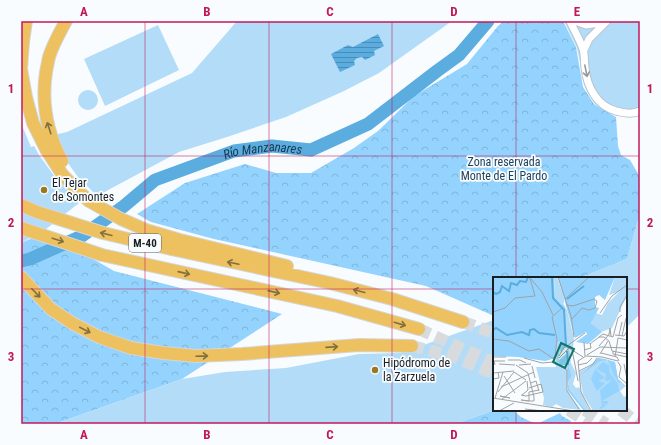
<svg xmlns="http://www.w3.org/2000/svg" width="661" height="445" font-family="'Roboto Condensed',sans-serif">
	<defs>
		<pattern id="forest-crowns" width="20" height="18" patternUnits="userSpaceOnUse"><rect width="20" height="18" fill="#94d3fe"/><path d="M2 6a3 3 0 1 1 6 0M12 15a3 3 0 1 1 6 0" fill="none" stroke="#7fb5d9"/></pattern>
		<pattern id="water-rules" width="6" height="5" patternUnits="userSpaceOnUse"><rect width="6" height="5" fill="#5bade0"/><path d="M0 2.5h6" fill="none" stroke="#4a8cb5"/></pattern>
	</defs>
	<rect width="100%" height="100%" fill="#f9fcfe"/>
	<path fill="url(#forest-crowns)" d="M504,21H563L576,47L583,87L594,104L616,117L618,146L621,155L630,160L640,177V214L627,259L580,278H494V316L426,286L214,239L151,222L137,214L185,183L245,164L276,173H311L354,148L378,131L414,96L467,64L498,26Z
		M46,232L114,271L282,314L182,379L55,424H21V243Z
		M495,410H513L521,417L536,424H455Z
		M560,413L562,416L571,421L570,424H537Z"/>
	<path fill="#b2dcf8" d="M237,21H452L379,73L344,91L286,117L227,137L179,152L110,189L103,193L95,194L78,177L65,159L54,135L67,132L192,73Z
		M564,21H640V114L636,116H618L610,113L594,103L585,86L577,48Z
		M158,25L179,70L105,106L84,59Z
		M78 100a10 10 0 1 1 20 0a10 10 0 1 1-20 0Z
		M21,123L31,147L34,146L39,155L55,177L79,203L46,229L21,243Z
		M640,214V314L626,328V278H580L627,259Z
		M494,320L495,410L455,424H55L182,379L225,372L286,368L359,354L401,353Z"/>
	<path fill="url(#water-rules)" d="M378,34L384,46L374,51L375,55L365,60L362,57L357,58L354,61L355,65L340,72L331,54L348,45L353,47Z"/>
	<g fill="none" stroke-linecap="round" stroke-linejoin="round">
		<path stroke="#5bade0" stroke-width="13" id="s1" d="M21,261L30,259L82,236L124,206L155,180L234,151L272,146L311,150L368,124L437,71L459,55L488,21"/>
		<path stroke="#d7dbdd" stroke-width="12" stroke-dasharray="12 6" stroke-linecap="butt" d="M463,322L494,333
			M419,329L494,363
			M412,346L455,357L494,374
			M569,410L590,424
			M585,410L606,424
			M621,410L639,424"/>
		<defs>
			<path id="street" d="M570,21C574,30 580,40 583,49C585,55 584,62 585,68C587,87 597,106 616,111C623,113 632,115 640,111
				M575,21L586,25L606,22
				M584,50L589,39L606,22"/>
			<path id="highway" d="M26,21L23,42L21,69L26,97L33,123L47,151L62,174L76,189L89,201L121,219L146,230L180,240L287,266
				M62,161C47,133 41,105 46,72C47,67 48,62 49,57C53,44 60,32 66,21
				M21,205L37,212L103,233L171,249L330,283L392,299L463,322
				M21,228L102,255L337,306L419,329
				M21,277L51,309L72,323L99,337L131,348L164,353L196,356L242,354L359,345L412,346"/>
		</defs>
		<use href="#street" stroke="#b5c5d0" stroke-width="9"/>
		<use href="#highway" stroke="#d5d6d7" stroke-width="14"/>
		<use href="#street" stroke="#fff" stroke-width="7"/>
		<use href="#highway" stroke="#edc15f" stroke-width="12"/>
	</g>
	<defs><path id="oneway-shaft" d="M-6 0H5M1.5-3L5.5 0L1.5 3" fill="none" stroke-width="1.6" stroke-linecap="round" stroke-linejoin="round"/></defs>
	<use stroke="#979a9c" href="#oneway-shaft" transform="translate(586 71) rotate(79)"/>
	<g stroke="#827040">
		<use href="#oneway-shaft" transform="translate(49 128) rotate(-108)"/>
		<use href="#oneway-shaft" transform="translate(106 234) rotate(-166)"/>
		<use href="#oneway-shaft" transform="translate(58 240) rotate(18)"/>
		<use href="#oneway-shaft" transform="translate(233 263) rotate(-168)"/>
		<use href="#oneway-shaft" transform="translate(184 273) rotate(13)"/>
		<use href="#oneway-shaft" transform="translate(359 291) rotate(-166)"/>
		<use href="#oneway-shaft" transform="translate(274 292) rotate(13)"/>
		<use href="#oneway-shaft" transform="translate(36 293) rotate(46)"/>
		<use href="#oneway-shaft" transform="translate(400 324) rotate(16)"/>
		<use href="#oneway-shaft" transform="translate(85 330) rotate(27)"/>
		<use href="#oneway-shaft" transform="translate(332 347) rotate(-4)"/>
		<use href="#oneway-shaft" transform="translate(202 356) rotate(-2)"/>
	</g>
	<path fill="none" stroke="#c2185b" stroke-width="1" stroke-opacity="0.55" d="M145,21V424M269,21V424M392,21V424M516,21V278M21,156H640M21,289H494M626,289H640M516,410V424"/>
	<g fill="#9a7721" stroke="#f9fcfe" stroke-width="1.5">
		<circle cx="44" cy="190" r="4"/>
		<circle cx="375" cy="370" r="4"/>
	</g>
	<g text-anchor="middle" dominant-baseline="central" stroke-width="3.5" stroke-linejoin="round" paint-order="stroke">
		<rect fill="#f9fcfe" stroke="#5c6164" stroke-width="1" x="129" y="234" width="32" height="18" rx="3"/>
		<g font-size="11" font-weight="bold" fill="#181e22">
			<text x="145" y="243">M-40</text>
		</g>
		<g font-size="12" fill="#1f4258" stroke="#f9fcfe">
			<text x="504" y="162">Zona reservada<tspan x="504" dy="14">Monte de El Pardo</tspan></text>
		</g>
		<g font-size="12" fill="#181e22" stroke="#f9fcfe" text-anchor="start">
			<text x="52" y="183">El Tejar<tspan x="52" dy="14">de Somontes</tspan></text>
			<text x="383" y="363">Hipódromo de<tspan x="383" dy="14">la Zarzuela</tspan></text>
		</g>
		<g font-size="13" font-style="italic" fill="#173a50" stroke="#f9fcfe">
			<text stroke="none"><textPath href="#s1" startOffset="271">Río Manzanares</textPath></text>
		</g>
	</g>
	<g transform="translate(493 277)">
		<rect width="134" height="134" fill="#f9fcfe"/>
		<path d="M129,12H134V18L119,51L108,55L98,46L101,39L103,36L109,38L115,26ZM105,81L122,85L125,102L133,109L127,114L131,120L134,118V134H100L90,117L86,95L101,87Z" fill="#b2dcf8"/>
		<path d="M0,0H61L62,21L71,28L74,34V68L68,76L64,65L63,81L52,84L25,80L0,79ZM65,0H122L112,23L106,18L102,20V30L106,31L98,46L109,55L95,67L83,65L94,57L93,55L82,61ZM73,77L79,99L75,105L77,113L94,134H91L75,114L74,88H67L65,84ZM105,81L112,82L122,85L125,102L129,106H126L120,97L115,83L107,84L88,98ZM110,85L116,88L117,96L125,107L126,114L109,124H116L113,128L110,126L112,129L108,132L106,131L109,129L107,113L119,103L112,104L113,97L103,92ZM102,92L112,101L105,104L112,106L104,114L98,102Z" fill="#94d3fe"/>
		<path d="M61,0H64L71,19V26L68,28L62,21ZM122,0H134V12L116,18ZM74,33L81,61L80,71L76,72L78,86L83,96L80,107L83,111L86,110L97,134L92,133L77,113L75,105L79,99L75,88L74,114L88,133L70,131L63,127L59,130L50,128L51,121L43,90H63L64,65L68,64L65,87L69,90L75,87L72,41V34Z" fill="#b2dcf8"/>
		<path fill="none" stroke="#5bade0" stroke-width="2" d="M59,0L60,21L71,33L73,69M0,15L3,17L7,15L9,9L16,14L18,6L24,8L27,4L33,5L35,0M74,22L91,9M0,53L3,51L14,58L29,55L36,58L37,53L41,52L46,56L62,58M74,74L75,88"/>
		<path fill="none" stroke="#9fa3a6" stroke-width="1" d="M65,0L78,39L81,60M38,2L49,15L60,38M72,22L96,0M73,28L80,29L101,22L104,24L102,31L96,33L89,31L79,42M0,35L12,31L22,21L42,19L37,1M127,35V30L134,18M107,36L119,19L134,8M116,57L117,51L118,59M122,58L131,59L134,54M126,58L129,45M129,59L133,41M106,60H111L116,64L119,74L134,77M120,60L125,41L129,38M0,62L16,64L36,74L46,72L61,82L63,88M91,65L92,79M97,67L110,57L120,60M74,69L92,56M106,69L118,55M79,73L82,88M91,73L98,71L97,66M120,74V77L134,80M108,76L124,80L126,84M107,77L115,64M94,78L107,70L134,71M66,79L71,70H78M0,80H13M122,80L125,61L134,63M31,81L49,86L60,85M60,81L62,80L64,62L59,40L69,31M66,81L76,71L90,80M15,83H27L33,86M125,85L128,90L126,100L134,107M6,87L22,88M131,87L134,102M2,88L1,84H12M23,88L35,96L41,120V124H36M26,88L38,87M65,88L74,93V114L86,132M82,88L85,104M85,88L94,86L99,81M39,89L42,101M86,94L100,87L104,81M21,95L33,103M0,96L21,94M11,99L22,116M0,102L6,101L5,95M38,106L43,104L46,114M8,110L41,95M5,115L21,95M28,118L33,119L50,115L48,107L36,111M29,118L35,113L34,104M0,121L81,134M2,121L10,95M17,121L7,119L17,121M9,122L33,104M36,124L28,123L36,124V115L46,113M32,132L50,134M6,134L21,126M98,134L88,115L85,84L93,79L109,80L125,84"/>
		<path fill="#0f766e" fill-opacity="0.15" stroke="#0f766e" stroke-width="2" d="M68,66L81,72L72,91L60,85Z"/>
		<rect width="134" height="134" fill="none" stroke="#181e22" stroke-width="2"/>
	</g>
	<rect width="661" height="445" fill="none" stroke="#f9fcfe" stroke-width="44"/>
	<rect x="22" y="22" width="617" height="401" fill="none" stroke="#c2185b" stroke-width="1.5"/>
	<g font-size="13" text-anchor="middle" font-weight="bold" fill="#c2185b">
		<text x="84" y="16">A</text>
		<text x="207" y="16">B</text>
		<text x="330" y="16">C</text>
		<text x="454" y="16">D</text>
		<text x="577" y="16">E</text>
		<text x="11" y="93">1</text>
		<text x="650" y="93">1</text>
		<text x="11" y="227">2</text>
		<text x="650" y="227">2</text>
		<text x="11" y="361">3</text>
		<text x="650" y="361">3</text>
		<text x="84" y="439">A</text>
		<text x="207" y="439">B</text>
		<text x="330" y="439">C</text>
		<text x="454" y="439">D</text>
		<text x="577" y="439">E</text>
	</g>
</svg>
